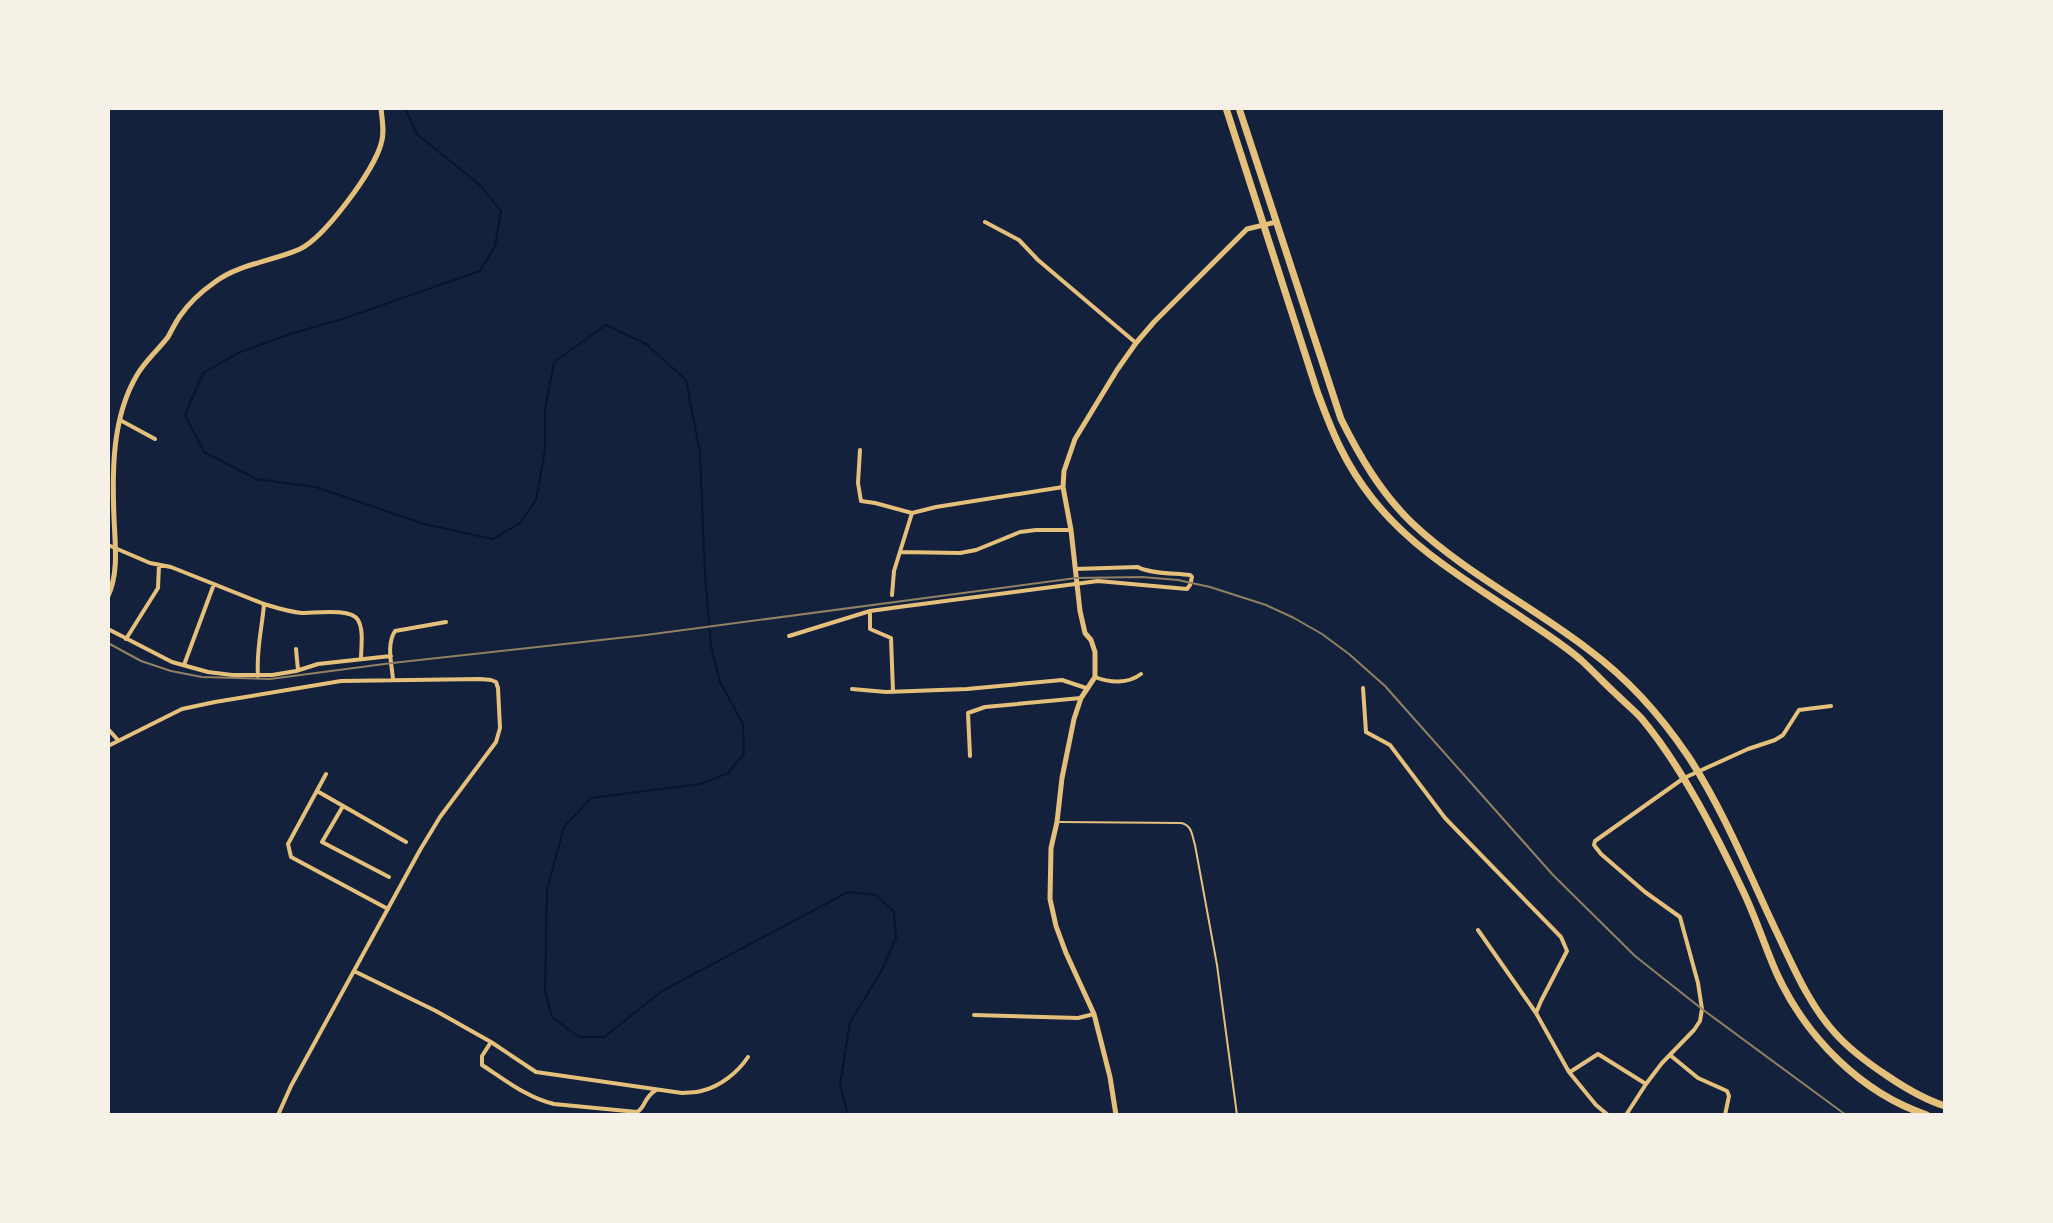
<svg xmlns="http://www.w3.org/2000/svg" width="2053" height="1223" font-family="'Fira Sans Condensed',sans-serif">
	<rect width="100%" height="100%" fill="#14213d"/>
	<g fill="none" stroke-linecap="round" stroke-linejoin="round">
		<path stroke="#0b132b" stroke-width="2" d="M405,108L417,134L482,187L501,211L495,246L480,271L345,318L287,335L238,353L203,373L185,415L204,452L256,479L316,487L424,524L493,539L520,523L536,500L545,450V409L554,362L606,325L646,344L686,380L700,453L705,576L711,645L720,682L743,724L744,754L728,773L701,784L591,798L564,827L547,890L545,991L552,1017L579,1037H604L662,991L848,892L876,895L894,912L896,938L881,972L850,1022L840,1085L848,1115"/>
		<path stroke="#e5c07b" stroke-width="2" d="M1060,822L1181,823C1192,825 1192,835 1195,845L1217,965L1237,1115"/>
		<path stroke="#e5c07b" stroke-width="4" d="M985,222L1019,240L1038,260L1136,343
			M120,420L155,439
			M860,450L858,483L861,501L875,503L912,513
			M108,545L150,563L171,567L264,604C262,629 256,650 258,676
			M900,552L960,553L976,550L1020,532L1036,530H1071
			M892,595L894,571L912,513L936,507L1063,487
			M264,604C277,608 289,612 302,613C316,613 351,608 358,620C364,630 361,648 361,659
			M870,611V629L891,638L893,691
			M108,629L172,662L208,672L232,675H272L296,671L318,664L391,656
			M789,636L870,611L899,607L1098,581L1187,589L1190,585L1192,577L1190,575C1175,573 1150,574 1138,567L1075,569
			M126,639L158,588L159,565
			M296,649L298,670
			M184,665L214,584
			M1095,677C1110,683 1128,684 1141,674
			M393,680C392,664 386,645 395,631L446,622
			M1363,688L1366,732L1390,745L1445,818L1561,937L1567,951L1541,1001L1536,1013L1569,1072L1596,1105L1608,1115
			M852,689L886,692L967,689L1062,680L1086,688
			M108,729L117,739
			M108,746L182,709L215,702L341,681L480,679L491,680L496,682L498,688L500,728L496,742L440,817L420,850L291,1086L278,1115
			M970,756L968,713L985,707L1081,698
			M326,774L288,844L291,857L388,909
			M317,791L406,842
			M343,806L322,842L389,877
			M1478,930L1536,1013
			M354,971L436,1011L491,1042L536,1072L682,1093C688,1092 695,1093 701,1091C720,1087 738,1072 748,1057
			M974,1015L1078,1018L1094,1014
			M491,1042L482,1056V1065C505,1080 528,1098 554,1104L637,1112C646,1107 643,1098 656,1090
			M1670,1055L1698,1078L1727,1091L1729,1096L1725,1115
			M1570,1072L1598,1054L1646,1084
			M1626,1115L1646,1084L1662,1063L1694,1030L1700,1021L1702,1009L1698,983L1680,917L1645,892L1601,854L1594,845L1595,841L1684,778L1748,749L1775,740L1783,735L1799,710L1831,706"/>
		<path stroke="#e5c07b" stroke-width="5" d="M108,596C119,573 115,543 114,518C112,471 112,417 137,375C145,361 158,350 168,337C172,330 175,323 180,316C189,303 202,291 215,282C239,264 273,261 300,249C325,237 374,170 381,144C385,132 382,120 381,108
			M1116,1115L1110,1077L1094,1014L1066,953L1056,926L1050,899L1051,848L1057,822L1062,778L1074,719L1081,698L1095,677V652L1091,640L1085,633L1080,611L1071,530L1063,487L1064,471L1075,439L1117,370L1136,343L1154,322L1247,229L1276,222"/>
		<path stroke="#e5c07b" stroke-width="7" d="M1226,108L1317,391C1332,432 1345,464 1372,498C1413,551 1473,584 1527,621C1545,633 1565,646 1581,660C1593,671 1604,683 1616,694C1624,702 1634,710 1642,719C1682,767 1716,834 1743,891C1756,918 1765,947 1777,974C1806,1037 1861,1093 1927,1115
			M1239,108L1341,419C1360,457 1381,493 1412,523C1465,573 1532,606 1589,650C1628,679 1661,716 1688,756C1725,812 1751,879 1780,939C1795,971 1811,1007 1835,1033C1850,1050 1868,1063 1886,1075C1905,1088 1923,1099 1945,1106"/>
		<path stroke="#918062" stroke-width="2" d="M108,643L141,661L171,671L202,677L270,679L392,663L646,635L1076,578L1142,577L1178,580L1210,587L1266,605L1294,618L1322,634L1349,654L1385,686L1553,875L1635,956L1702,1009L1846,1115"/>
	</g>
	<rect width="2053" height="1223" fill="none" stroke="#f6f1e7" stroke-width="220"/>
</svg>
